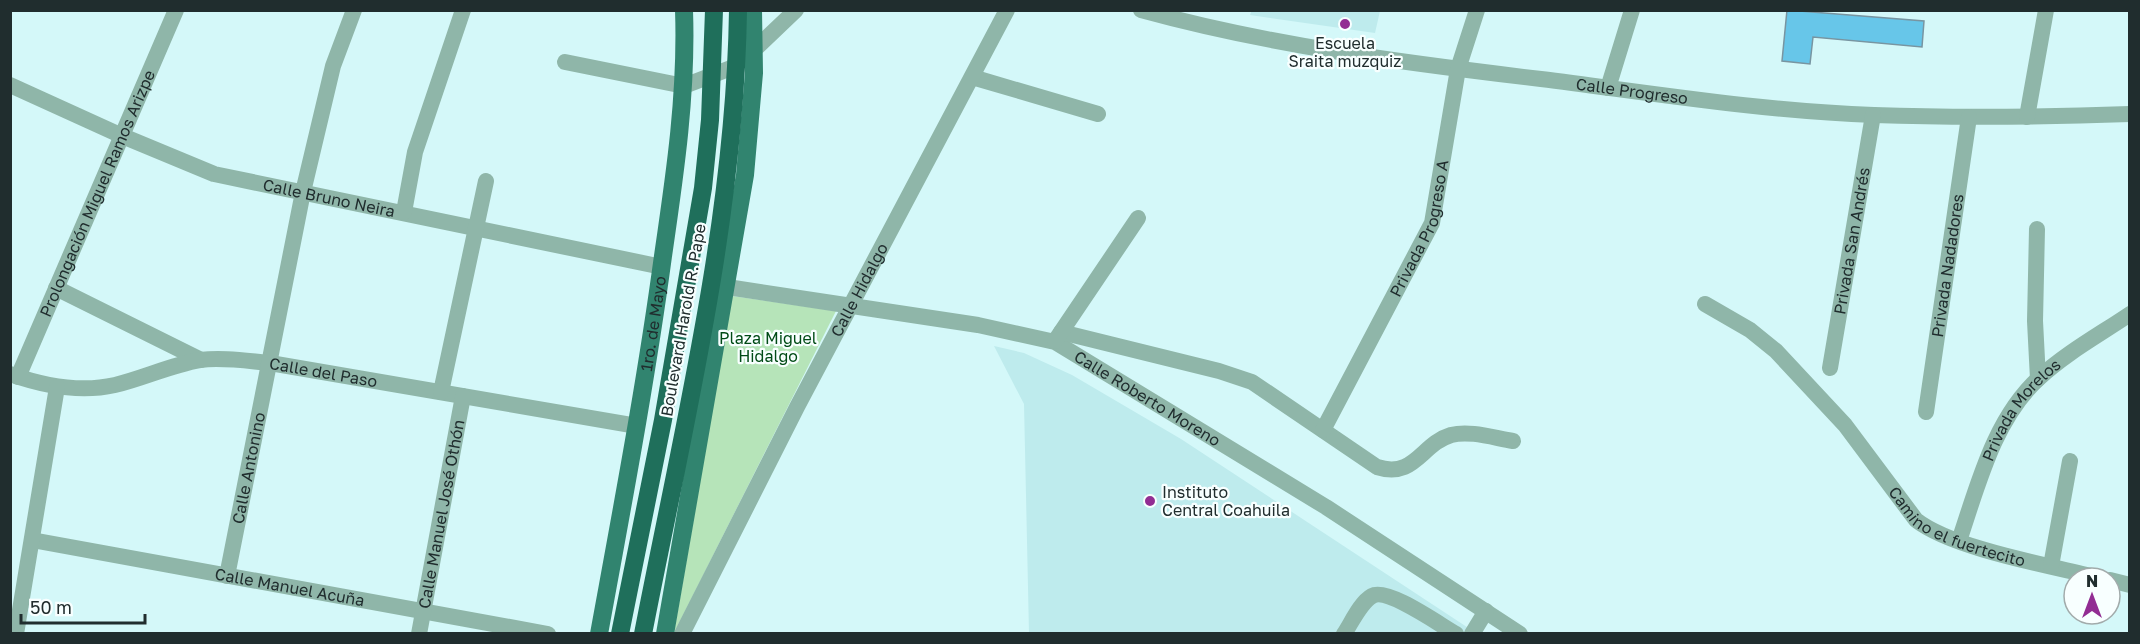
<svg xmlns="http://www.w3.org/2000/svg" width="2140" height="644" font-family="'Golos Text',sans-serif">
	<rect width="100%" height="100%" fill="#d4f8f9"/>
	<path fill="#beebed" d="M1252,10H1380V11L1375,33L1250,15Z
		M994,346L1024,353L1072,375L1181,439L1476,633H1029L1024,404Z"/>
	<path fill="#b6e4b9" d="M732,296L836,311L674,633Z"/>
	<path fill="#67c6e9" stroke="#7895a1" stroke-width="1.5" d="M1787,10L1924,21L1922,47L1813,37L1810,64L1782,61Z"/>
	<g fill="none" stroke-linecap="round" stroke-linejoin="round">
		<g stroke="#8fb6a9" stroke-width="16">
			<path id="s1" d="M1141,10C1272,46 1406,63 1541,79C1652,93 1762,111 1874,115C1959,118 2044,117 2130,114"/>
			<path d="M565,62L684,86L731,68L755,49L796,10"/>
			<path d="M972,77L1098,114"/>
			<path id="s2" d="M10,85L120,135L214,174L662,267"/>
			<path d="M1608,88L1632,10"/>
			<path d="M2027,117L2046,10"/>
			<path d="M404,212L415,152L463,10"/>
			<path d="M2037,229L2035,321L2038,379"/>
			<path id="s3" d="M727,287L978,325L1055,342L1326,507L1520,634"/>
			<path d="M56,288L201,360"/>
			<path id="s4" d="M1705,304L1750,330L1776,351L1845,425L1916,520C1953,549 2052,566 2100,578"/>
			<path d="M1061,332L1219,371L1252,382L1377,467C1415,479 1421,444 1451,435C1470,430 1494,438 1513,441"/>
			<path d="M1055,341L1138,218"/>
			<path id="s5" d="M1830,368L1873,115"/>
			<path id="s6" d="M10,374C44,386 80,393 115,385C144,378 171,365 200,360C223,357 247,361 270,363L637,426"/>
			<path id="s7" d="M18,377L176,10"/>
			<path d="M441,392L486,181"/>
			<path id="s8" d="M1926,412L1969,117"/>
			<path id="s9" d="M1323,430L1432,223L1458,69L1477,10"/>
			<path id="s10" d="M32,540L548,634"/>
			<path id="s11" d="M1959,541C1978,485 1994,419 2039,378C2066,353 2099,335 2130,314"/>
			<path d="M2051,566L2070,461"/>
			<path id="s12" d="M227,576L303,192L333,66L354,10"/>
			<path d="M2110,580L2130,585"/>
			<path d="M16,634L57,387"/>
			<path id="s13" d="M419,634L463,396"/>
			<path id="s14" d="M682,634L797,407L1007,10"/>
			<path d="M1344,634C1352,622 1360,603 1372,596C1387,587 1440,625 1456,634"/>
			<path d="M1472,634L1486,611"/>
		</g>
		<g stroke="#31846f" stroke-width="18">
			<path id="s15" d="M599,634C622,508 646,382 663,256C675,174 687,93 684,10"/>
			<path d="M665,634L745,175L754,73L753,10"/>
		</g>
		<path stroke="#1f6f5b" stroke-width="18" d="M620,634L663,420L703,188L710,120L714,10
			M643,634C683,428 735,221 738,10"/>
	</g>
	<g fill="#922d93" stroke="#f8ffff" stroke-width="2">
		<circle cx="1345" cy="24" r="6"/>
		<circle cx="1150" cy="501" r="6"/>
	</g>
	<g text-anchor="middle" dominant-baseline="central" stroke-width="4.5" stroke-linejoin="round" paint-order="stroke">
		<g font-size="16" fill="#202d2e" stroke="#f8ffff">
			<text x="1345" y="43">Escuela<tspan x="1345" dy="18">Sraita muzquiz</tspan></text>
			<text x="1162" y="492" text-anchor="start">Instituto<tspan x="1162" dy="18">Central Coahuila</tspan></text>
		</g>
		<g font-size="16" fill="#202d2e" stroke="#f8ffff">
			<text stroke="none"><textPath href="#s1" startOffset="498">Calle Progreso</textPath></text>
			<text stroke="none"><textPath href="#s7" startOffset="200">Prolongación Miguel Ramos Arizpe</textPath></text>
			<text stroke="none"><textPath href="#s2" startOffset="340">Calle Bruno Neira</textPath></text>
			<text stroke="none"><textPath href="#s9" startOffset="225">Privada Progreso A</textPath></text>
			<text stroke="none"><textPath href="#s5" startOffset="129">Privada San Andrés</textPath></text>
			<text stroke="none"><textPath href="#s8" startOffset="148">Privada Nadadores</textPath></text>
			<text stroke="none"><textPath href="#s14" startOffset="387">Calle Hidalgo</textPath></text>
			<text transform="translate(683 320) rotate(-80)">Boulevard Harold R. Pape</text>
			<text stroke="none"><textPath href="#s15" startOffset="315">1ro. de Mayo</textPath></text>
			<text stroke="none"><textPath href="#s6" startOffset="320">Calle del Paso</textPath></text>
			<text stroke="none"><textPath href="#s3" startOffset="441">Calle Roberto Moreno</textPath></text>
			<text stroke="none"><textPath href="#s11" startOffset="147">Privada Morelos</textPath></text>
			<text stroke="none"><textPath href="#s12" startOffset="110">Calle Antonino</textPath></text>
			<text stroke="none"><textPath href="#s13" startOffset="122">Calle Manuel José Othón</textPath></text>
			<text stroke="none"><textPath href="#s4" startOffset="344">Camino el fuertecito</textPath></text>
			<text stroke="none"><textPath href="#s10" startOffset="262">Calle Manuel Acuña</textPath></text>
		</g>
		<g font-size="16" fill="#004b16" stroke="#f8ffff">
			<text x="768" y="338">Plaza Miguel<tspan x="768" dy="18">Hidalgo</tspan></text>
		</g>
	</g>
	<rect width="2140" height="644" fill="none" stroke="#202d2e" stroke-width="24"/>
	<g transform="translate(2092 596)"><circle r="28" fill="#f8ffff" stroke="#a2abab" stroke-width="1.5"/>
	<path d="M0-4.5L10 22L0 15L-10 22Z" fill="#922d93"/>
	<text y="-9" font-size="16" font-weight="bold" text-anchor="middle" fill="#202d2e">N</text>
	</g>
	<path d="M21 614v9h124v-9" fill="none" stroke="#202d2e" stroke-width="3"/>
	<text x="30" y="614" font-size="18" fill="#202d2e" stroke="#f8ffff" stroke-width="4.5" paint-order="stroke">50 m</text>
</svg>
